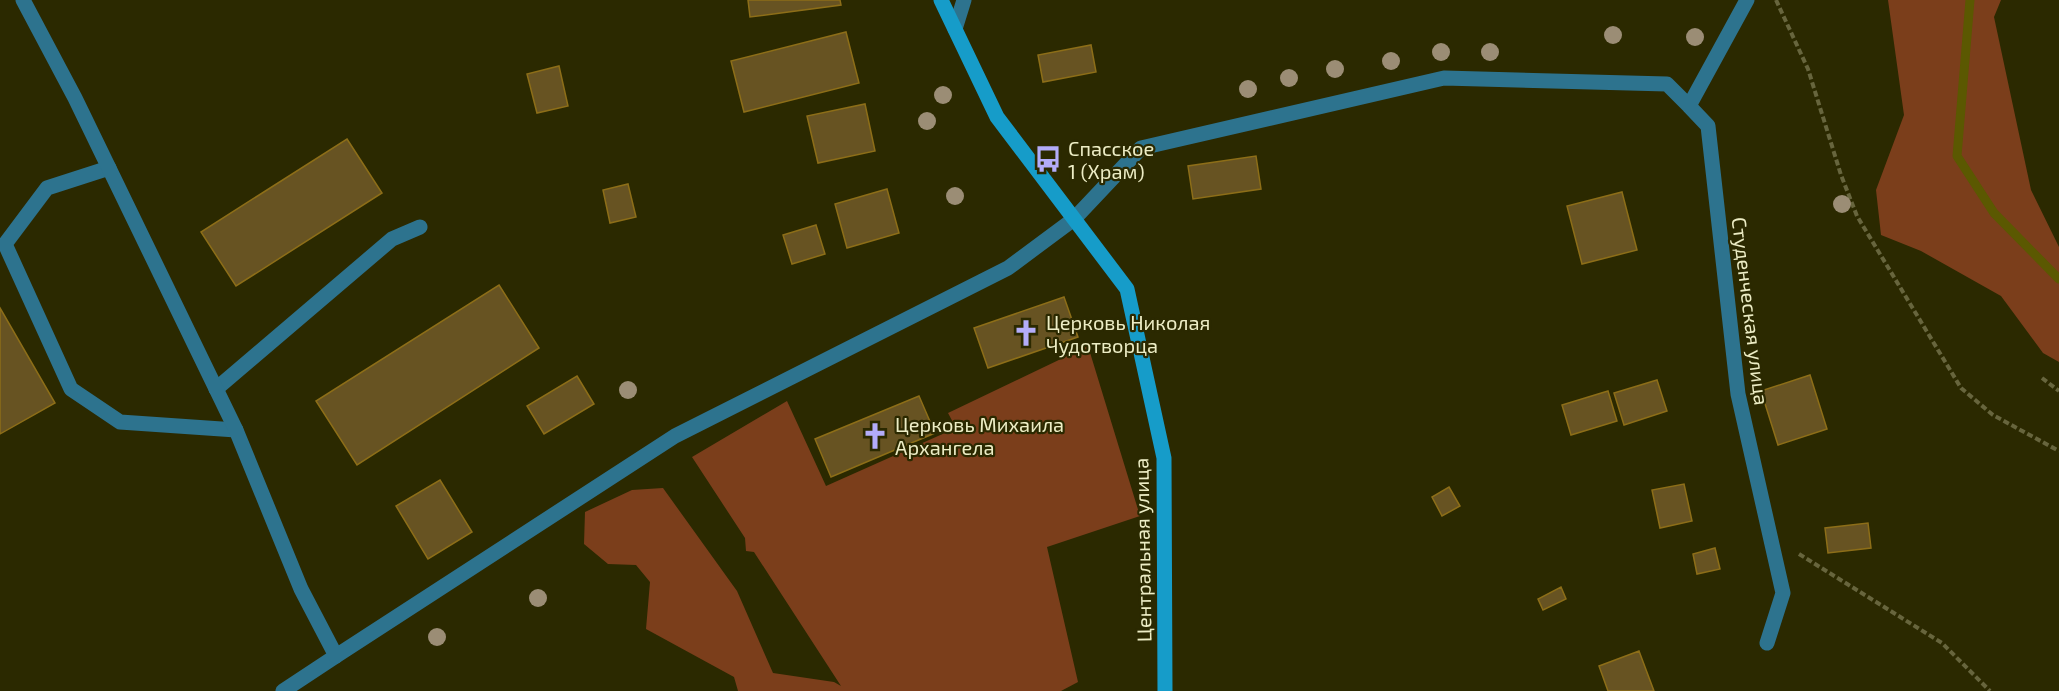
<svg xmlns="http://www.w3.org/2000/svg" width="2059" height="691" font-family="'Exo 2',sans-serif">
	<rect width="100%" height="100%" fill="#2b2900"/>
	<path fill="#7b3e1b" d="M1888,0H2001L1994,17L2031,190L2059,247V362L2043,353L2001,296L1921,251L1881,235L1876,190L1904,115Z
		M1088,346L1140,516L1047,547L1078,682L1061,691H738L734,677L646,629L650,582L636,565L608,564L584,544L585,512L632,490L663,488L737,591L773,673L834,682L841,686L754,552L746,551L745,538L692,457L787,401L826,486L956,428L948,413Z"/>
	<g fill="none" stroke-linecap="round" stroke-linejoin="round">
		<path stroke="#5b5801" stroke-width="9" d="M1970,0L1957,156L1994,213L2059,279"/>
	</g>
	<path fill="#675322" stroke="#8d6e18" stroke-width="1.5" d="M748,0H840L841,5L750,17Z
		M846,32L859,83L744,112L731,61Z
		M1091,45L1096,72L1043,82L1038,55Z
		M559,66L568,106L537,113L527,74Z
		M865,104L875,151L818,163L807,116Z
		M347,139L382,193L236,286L201,232Z
		M1256,156L1261,189L1193,199L1188,166Z
		M628,184L636,217L610,223L603,190Z
		M887,189L899,233L847,248L835,204Z
		M1622,192L1637,250L1582,264L1567,206Z
		M816,225L825,254L792,264L783,235Z
		M499,285L539,348L357,465L316,401Z
		M1064,297L1078,337L988,368L974,328Z
		M0,308L55,403L0,434Z
		M1810,375L1827,429L1778,445L1761,391Z
		M577,376L594,404L544,434L527,406Z
		M1657,380L1667,411L1624,425L1614,393Z
		M1608,391L1617,421L1571,435L1562,405Z
		M919,396L935,433L831,477L815,439Z
		M440,480L472,532L428,559L396,506Z
		M1684,484L1692,521L1660,528L1652,490Z
		M1449,487L1460,506L1442,516L1432,497Z
		M1868,523L1871,548L1828,553L1825,528Z
		M1715,548L1720,569L1697,574L1693,554Z
		M1561,587L1566,599L1543,610L1538,599Z
		M1639,651L1654,691H1608L1599,666Z"/>
	<g fill="none" stroke-linecap="round" stroke-linejoin="round">
		<path stroke="#67653d" stroke-width="4" stroke-dasharray="6 3" stroke-linecap="butt" d="M1776,0L1808,69L1841,175L1857,216L1961,388L1993,415L2059,451
			M2042,378L2059,391
			M1799,554L1942,643L1990,691"/>
		<path stroke="#2d738e" stroke-width="15" d="M955,29L964,0
			M109,168L47,188L5,244L71,389L120,422L236,430
			M216,389L392,239L420,227
			M283,691L336,656"/>
		<path stroke="#2d738e" stroke-width="15" d="M23,0L75,98L236,430L301,589L336,656L675,436L1008,268L1074,219L1141,148L1444,78L1667,84L1689,106
			M1747,0L1689,106L1708,126L1738,394L1783,593L1767,643"/>
		<path stroke="#169cc9" stroke-width="15" d="M941,0L997,117L1127,289L1164,458L1165,691"/>
	</g>
	<g fill="#9b8d75">
		<circle cx="1613" cy="35" r="9"/>
		<circle cx="1695" cy="37" r="9"/>
		<circle cx="1441" cy="52" r="9"/>
		<circle cx="1490" cy="52" r="9"/>
		<circle cx="1391" cy="61" r="9"/>
		<circle cx="1335" cy="69" r="9"/>
		<circle cx="1289" cy="78" r="9"/>
		<circle cx="1248" cy="89" r="9"/>
		<circle cx="943" cy="95" r="9"/>
		<circle cx="927" cy="121" r="9"/>
		<circle cx="955" cy="196" r="9"/>
		<circle cx="1842" cy="204" r="9"/>
		<circle cx="628" cy="390" r="9"/>
		<circle cx="538" cy="598" r="9"/>
		<circle cx="437" cy="637" r="9"/>
	</g>
	<defs>
		<symbol id="bus-bare" viewBox="-9 -9 18 18"><path d="M-5-6H5V4H4V6H2V4H-2V6H-4V4H-5ZM-3.5-4V0h7V-4ZM-3.5 1.2v1.5H-2V1.2ZM2 1.2v1.5H3.5V1.2Z" fill="#b3acf9" stroke="#2b2900" stroke-width="2.5" paint-order="stroke"/></symbol>
		<symbol id="church-bare" viewBox="-9 -9 18 18"><path d="M-1.2-6h2.4v3.5h3.3v2.4h-3.3V6h-2.4V-.1h-3.3v-2.4h3.3Z" fill="#b3acf9" stroke="#2b2900" stroke-width="2.5" paint-order="stroke"/></symbol>
	</defs>
	<g fill-rule="evenodd">
		<use href="#bus-bare" x="1029" y="140" width="38" height="38"/>
		<use href="#church-bare" x="1007" y="314" width="38" height="38"/>
		<use href="#church-bare" x="856" y="417" width="38" height="38"/>
	</g>
	<g text-anchor="middle" dominant-baseline="central" stroke-width="4.5" stroke-linejoin="round" paint-order="stroke">
		<g font-size="20" fill="#ededc5" stroke="#2b2900" text-anchor="start">
			<text x="1068" y="148">Спасское<tspan x="1068" dy="23">1 (Храм)</tspan></text>
			<text x="1046" y="322">Церковь Николая<tspan x="1046" dy="23">Чудотворца</tspan></text>
			<text x="895" y="424">Церковь Михаила<tspan x="895" dy="23">Архангела</tspan></text>
		</g>
		<g font-size="20" fill="#ededc5" stroke="#2b2900">
			<text transform="translate(1751 311) rotate(83)">Студенческая улица</text>
			<text transform="translate(1142 550) rotate(-91)">Центральная улица</text>
		</g>
	</g>
</svg>
